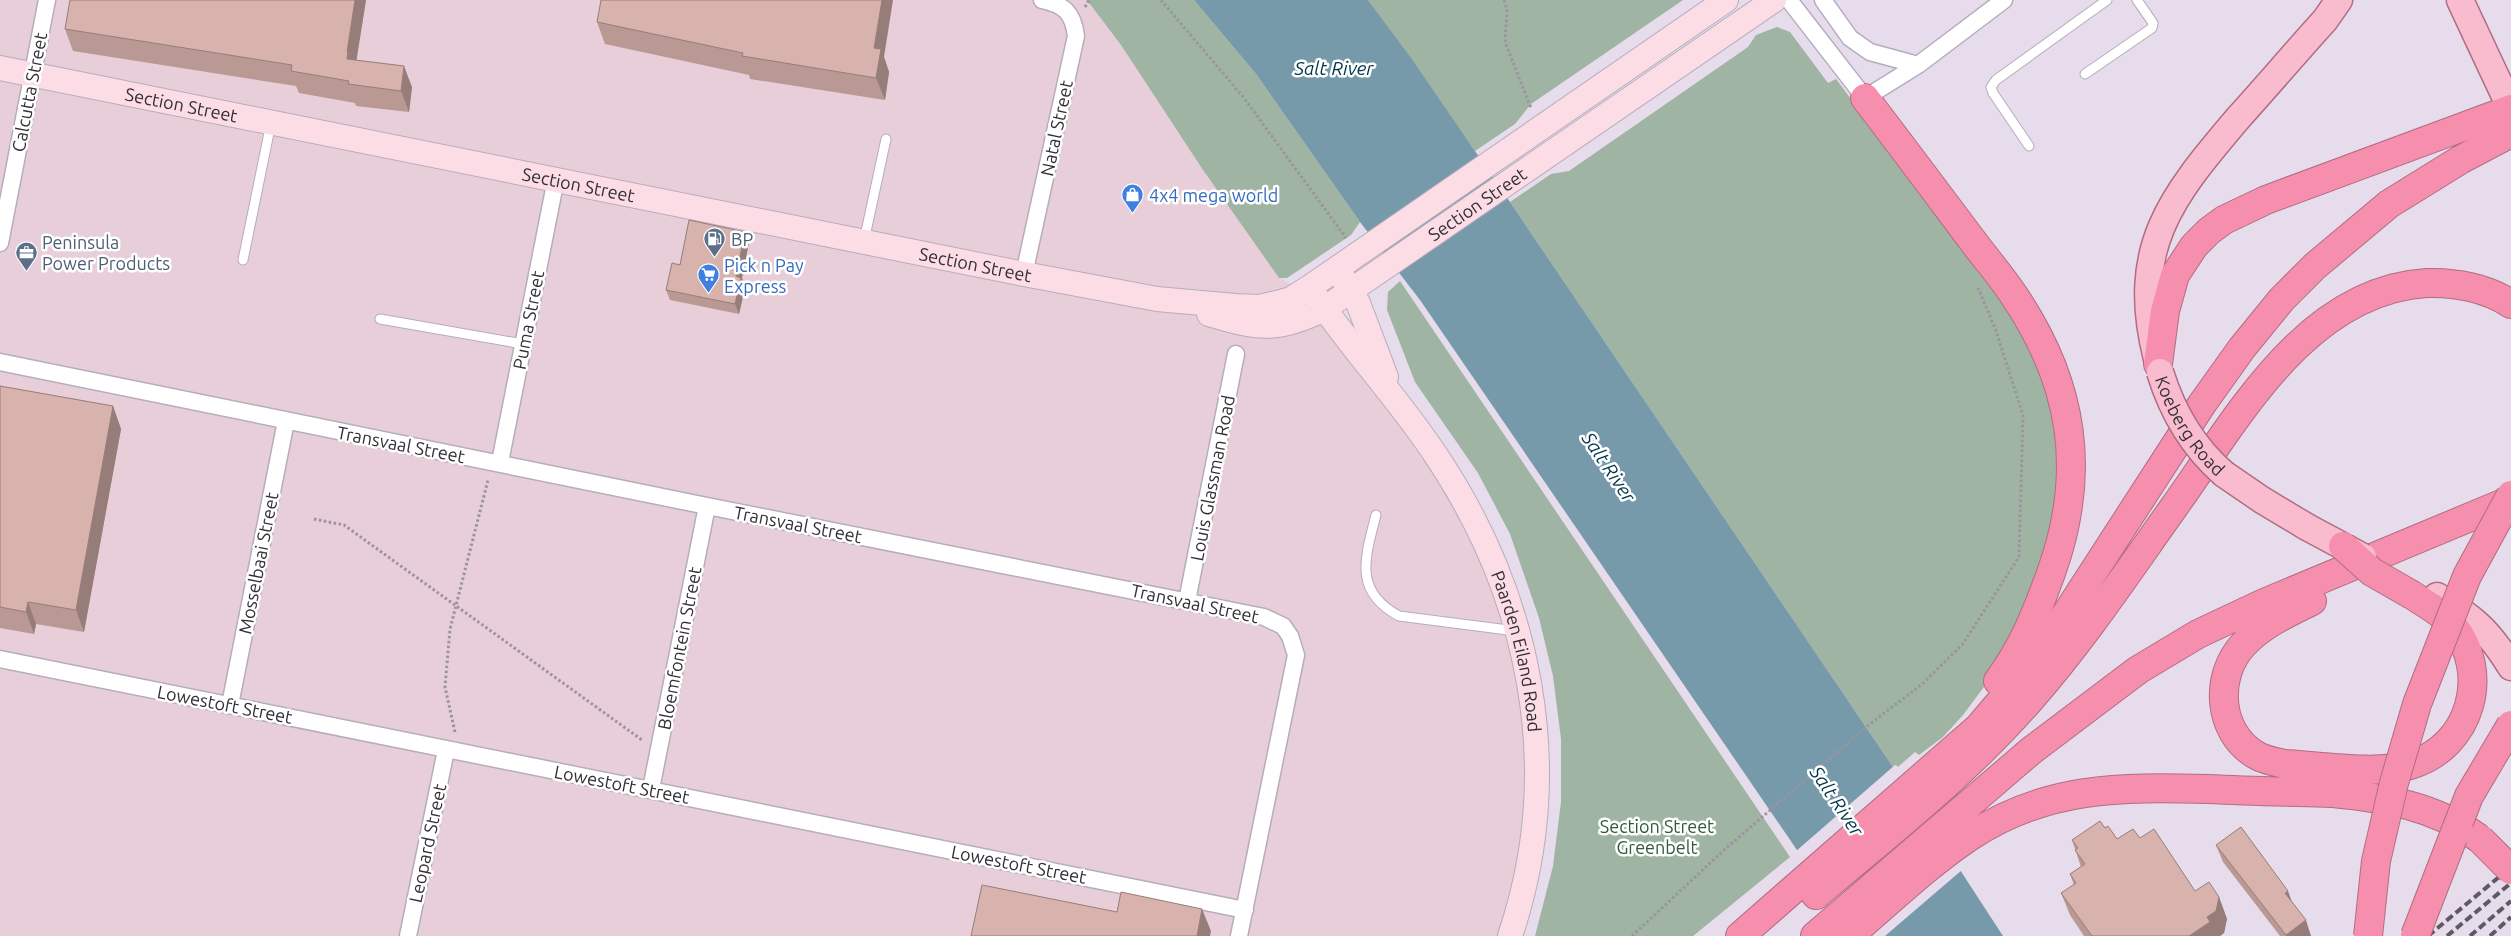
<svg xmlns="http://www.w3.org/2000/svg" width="2511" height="936" font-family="Ubuntu,sans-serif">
	<rect width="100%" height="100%" fill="#e6dceb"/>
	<path fill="#e7ced8" d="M0,0H1087L1121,45L1203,170L1279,278L1340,310L1491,554L1536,749L1509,936H0Z"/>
	<path fill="#9fb4a3" d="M1087,0H1194L1256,74L1360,222L1351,235L1287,278H1279L1203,170L1121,45Z
		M1368,0H1683L1531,104L1515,124L1475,151Z
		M1777,27L1790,32L1828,83L1836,79L2008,309L2033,355L2050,401L2059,448L2055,532L1998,668L1963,715L1943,737L1919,755L1915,752L1898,767L1896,765L1893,767L1510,202L1551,174L1569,171L1748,47L1756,35Z
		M1400,281L1790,857L1693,936H1535L1553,866L1561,802V739L1553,676L1539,618L1510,534L1478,473L1415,382L1387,310L1388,292Z"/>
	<path fill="#779aaa" d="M1194,0H1368L1411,58L1510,202L1893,767L2003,936H1856L1420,300L1360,222L1256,74Z"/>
	<path fill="#e6dceb" d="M1895,765L1962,870L1885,936H1853L1795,852Z"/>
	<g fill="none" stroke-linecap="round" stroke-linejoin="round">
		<defs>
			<path id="lane" d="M2085,74L2152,28L2153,23L2137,0
				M2029,146L1993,93L1991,87L1996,80L2107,0
				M864,241L886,139
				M243,260L271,123
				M380,319L523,344
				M1376,515C1365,558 1353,591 1399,616L1516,631"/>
			<path id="street" d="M1789,0L1865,98L1918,65L2004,0
				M1823,0L1850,38L1870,52L1918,65
				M0,243L47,0
				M1024,274L1076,36C1073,13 1065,5 1042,0
				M0,362L707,506L1264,617L1283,626L1290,636L1296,655L1239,936
				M500,462L556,179
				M1187,601L1236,354
				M0,659L1245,910
				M230,705L286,421
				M651,789L707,506
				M408,936L446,750"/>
			<g id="secondary">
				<path id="s1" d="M0,68L1024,274L1157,299L1235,306L1259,307L1277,303L1291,299L1310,287L1726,0"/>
				<path d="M1343,278L1358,303L1386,377"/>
				<path id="s2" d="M1315,295C1351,348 1395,395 1431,448C1530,592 1567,768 1510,936"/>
				<path id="s3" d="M1209,314C1258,329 1278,332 1324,309L1774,0"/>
			</g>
			<path id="primary" d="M2460,0L2511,109
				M2157,359C2129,248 2170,198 2239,117C2268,85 2296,52 2325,20L2339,0
				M2224,474L2262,500L2307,527
				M2437,596C2473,617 2489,631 2511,667"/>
			<path id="highway" d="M1865,98C1901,145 1936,192 1972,240C1986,259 2002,277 2015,297C2074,385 2087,473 2051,573C2037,612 2023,647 1998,681
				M2158,364L2165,311L2175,275L2194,246L2209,231L2224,220L2266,200L2511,109
				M2312,601C2288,613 2263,624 2244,644C2214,675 2217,732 2256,755C2264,760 2275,762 2285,764C2321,766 2376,775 2410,765C2471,747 2492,673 2452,624C2441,612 2426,604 2412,595
				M1816,895C1889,833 1965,774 2028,702C2082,641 2127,573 2174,507C2237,419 2306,290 2427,283C2455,282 2487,288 2511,304
				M1740,936L1979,727L2039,656L2202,404L2242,348L2282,299L2315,266L2389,204L2460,160L2511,133
				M1815,936L2032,750L2138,670L2198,634L2264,603L2511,500
				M1849,936C1888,903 1926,866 1969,837C2046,786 2120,787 2208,789C2250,791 2291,792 2333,793C2385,798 2434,806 2477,837"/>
		</defs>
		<use href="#lane" stroke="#b6adbc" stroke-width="11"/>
		<use href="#street" stroke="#b6adbc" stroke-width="19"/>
		<use href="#secondary" stroke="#b6adbc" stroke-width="26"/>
		<use href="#primary" stroke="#b16d83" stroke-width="29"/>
		<use href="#highway" stroke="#b16d83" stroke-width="30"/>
		<path stroke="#9b949f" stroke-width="3" stroke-dasharray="2.5 2.5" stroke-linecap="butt" d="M1161,0L1244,98L1346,238
			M1504,0L1507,10L1505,42L1531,108
			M1085,7L1089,0
			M314,519L344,525L642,740
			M455,732L445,687L450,629L488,480
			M1632,936L1724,850L1870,724L1921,685L1962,645L2019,557L2023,415L1995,328L1978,288"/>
		<use href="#lane" stroke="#fff" stroke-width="9"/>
		<use href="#street" stroke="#fff" stroke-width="16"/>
		<use href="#secondary" stroke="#fcdde6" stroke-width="24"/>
		<use href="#primary" stroke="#f9bcce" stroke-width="26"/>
		<use href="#highway" stroke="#f58fad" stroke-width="28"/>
		<path stroke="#5f5a62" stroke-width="4" stroke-dasharray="8 4" stroke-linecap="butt" d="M2428,936L2511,867
			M2447,936L2511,883
			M2470,936L2511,901
			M2490,936L2511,917"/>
		<defs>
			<g id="primary-bridge">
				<path id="s4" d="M2160,372C2172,411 2193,447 2224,474"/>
				<path d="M2307,527L2363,557"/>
			</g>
			<path id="highway-bridge" d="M2343,546L2372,572L2412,595
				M2480,839L2511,870
				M2368,936L2376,861L2394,783L2417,704L2467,576L2511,495
				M2415,936L2469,796L2511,725"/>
		</defs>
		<use href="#primary-bridge" stroke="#b16d83" stroke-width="29" stroke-linecap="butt"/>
		<use href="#highway-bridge" stroke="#b16d83" stroke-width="30" stroke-linecap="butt"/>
		<use href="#primary-bridge" stroke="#f9bcce" stroke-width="26"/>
		<use href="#highway-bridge" stroke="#f58fad" stroke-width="28"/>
	</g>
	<path fill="#ba9995" d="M366,0L356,60L412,87L409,112L356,106L355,103L299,93L296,86L73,51L65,29Z
		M597,22L884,57L889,72L885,100L750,79L749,75L605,44Z
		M745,232L749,242L742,278L745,288L739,314L670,300L666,290L680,265Z
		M0,386L113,406L121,429L84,632L36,624L34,634L0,628Z
		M2105,828L2117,839L2140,838L2195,891L2219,897L2227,919L2224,933L2220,936H2084L2070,915L2061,893L2074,885L2070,874L2081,867L2072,840Z
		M2216,845L2292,902L2311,936H2280L2223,862Z"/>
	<path fill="#977d79" d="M355,0H366L355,70L347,59V52Z
		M882,0H893L884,57L889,72L885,100L876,78L874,48Z
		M404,66L412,87L409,112L401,91Z
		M745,232L749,242L742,278L745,288L739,314L735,304L736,276Z
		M113,406L121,429L84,632L76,610Z
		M28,602L36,624L34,634L26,612Z
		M2288,891L2294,908L2285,893Z
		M2219,897L2227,919L2224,933L2220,936H2189L2207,917Z
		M1202,909L1211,931L1210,936H1197Z
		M2306,920L2311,936H2286V935Z"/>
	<path fill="#d8b2ad" stroke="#977d79" d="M70,0H355L347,52H348L347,59L404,66L401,91L348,84L349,81L291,71L292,65L65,29Z
		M601,0H882L874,48L881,49L876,78L742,56L743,53L597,22Z
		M689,220L745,232L736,276L741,278L735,304L666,290L672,263L680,265Z
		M0,386L113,406L76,610L28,602L26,612L0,607Z
		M2100,821L2105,828L2108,826L2117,839L2133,829L2140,838L2154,829L2195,891L2209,882L2219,897L2216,911L2207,917L2210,922L2189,936H2092L2061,893L2076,883L2070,874L2085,864L2075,850L2078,848L2072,840Z
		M2241,827L2288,891L2285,893L2306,920L2286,935L2216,845Z
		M982,885L1117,912L1121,892L1202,909L1197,936H971Z"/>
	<defs>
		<symbol id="shop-pin" viewBox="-11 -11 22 30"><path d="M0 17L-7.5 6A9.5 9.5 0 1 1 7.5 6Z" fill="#3f7fe0" stroke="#fff"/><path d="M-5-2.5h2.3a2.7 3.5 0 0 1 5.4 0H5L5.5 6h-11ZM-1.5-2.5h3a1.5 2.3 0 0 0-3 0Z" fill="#fff"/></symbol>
		<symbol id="fuel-pin" viewBox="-11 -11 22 30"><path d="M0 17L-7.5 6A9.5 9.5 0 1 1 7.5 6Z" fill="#5c6f8a" stroke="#fff"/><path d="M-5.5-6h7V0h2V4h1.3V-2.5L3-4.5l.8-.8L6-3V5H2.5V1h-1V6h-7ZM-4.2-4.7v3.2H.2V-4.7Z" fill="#fff"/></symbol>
		<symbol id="office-pin" viewBox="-11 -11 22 30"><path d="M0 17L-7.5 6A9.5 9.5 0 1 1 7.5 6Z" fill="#5c6f8a" stroke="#fff"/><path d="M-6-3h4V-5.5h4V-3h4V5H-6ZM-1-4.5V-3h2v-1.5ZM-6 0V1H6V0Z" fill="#fff"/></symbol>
		<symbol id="supermarket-pin" viewBox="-11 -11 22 30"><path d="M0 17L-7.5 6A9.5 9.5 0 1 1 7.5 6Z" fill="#3f7fe0" stroke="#fff"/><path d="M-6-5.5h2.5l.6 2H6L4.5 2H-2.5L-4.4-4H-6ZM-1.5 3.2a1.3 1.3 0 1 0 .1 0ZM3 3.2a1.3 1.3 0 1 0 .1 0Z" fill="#fff"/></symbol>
	</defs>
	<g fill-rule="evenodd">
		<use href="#shop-pin" x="1120" y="182" width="25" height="34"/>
		<use href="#fuel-pin" x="702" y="226" width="25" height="34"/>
		<use href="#office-pin" x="14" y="240" width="25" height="34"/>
		<use href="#supermarket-pin" x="696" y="262" width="25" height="34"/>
	</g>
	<g text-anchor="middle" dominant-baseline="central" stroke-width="5" stroke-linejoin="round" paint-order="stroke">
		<g font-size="18" fill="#322f35" stroke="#fff">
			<text transform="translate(29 92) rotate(-79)">Calcutta Street</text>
			<text stroke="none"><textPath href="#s1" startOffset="185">Section Street</textPath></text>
			<text transform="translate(1056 128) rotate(-78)">Natal Street</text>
			<text stroke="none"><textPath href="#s1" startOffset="590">Section Street</textPath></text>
			<text stroke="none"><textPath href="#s3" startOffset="305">Section Street</textPath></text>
			<text stroke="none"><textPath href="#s1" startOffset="995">Section Street</textPath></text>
			<text transform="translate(528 320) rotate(-79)">Puma Street</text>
			<text stroke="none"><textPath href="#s4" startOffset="62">Koeberg Road</textPath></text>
			<text transform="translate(401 444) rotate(11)">Transvaal Street</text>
			<text transform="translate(1212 478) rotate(-79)">Louis Glassman Road</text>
			<text transform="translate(798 524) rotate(11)">Transvaal Street</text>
			<text transform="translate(258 563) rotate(-79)">Mosselbaai Street</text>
			<text transform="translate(1195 603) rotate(12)">Transvaal Street</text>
			<text transform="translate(679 648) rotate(-79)">Bloemfontein Street</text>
			<text stroke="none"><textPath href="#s2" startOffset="415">Paarden Eiland Road</textPath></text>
			<text transform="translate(225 704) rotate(11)">Lowestoft Street</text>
			<text transform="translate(622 784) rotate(11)">Lowestoft Street</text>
			<text transform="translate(427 843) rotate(-78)">Leopard Street</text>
			<text transform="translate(1019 864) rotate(11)">Lowestoft Street</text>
		</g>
		<g font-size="18" fill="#366cbe" stroke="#fff" text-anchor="start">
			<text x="1149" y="195">4x4 mega world</text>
			<text x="724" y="265">Pick n Pay<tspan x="724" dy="21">Express</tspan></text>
		</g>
		<g font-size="18" fill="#4e5e75" stroke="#fff" text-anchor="start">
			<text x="731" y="239">BP</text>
			<text x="42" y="242">Peninsula<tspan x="42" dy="21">Power Products</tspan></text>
		</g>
		<g font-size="18" fill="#2f5b39" stroke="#fff">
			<text x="1657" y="826">Section Street<tspan x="1657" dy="21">Greenbelt</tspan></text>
		</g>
		<g font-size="19" font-style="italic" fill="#013749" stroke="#fff">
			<text x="1334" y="68">Salt River</text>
			<text transform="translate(1609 467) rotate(56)">Salt River</text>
			<text transform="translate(1837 801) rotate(56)">Salt River</text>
		</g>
	</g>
</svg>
